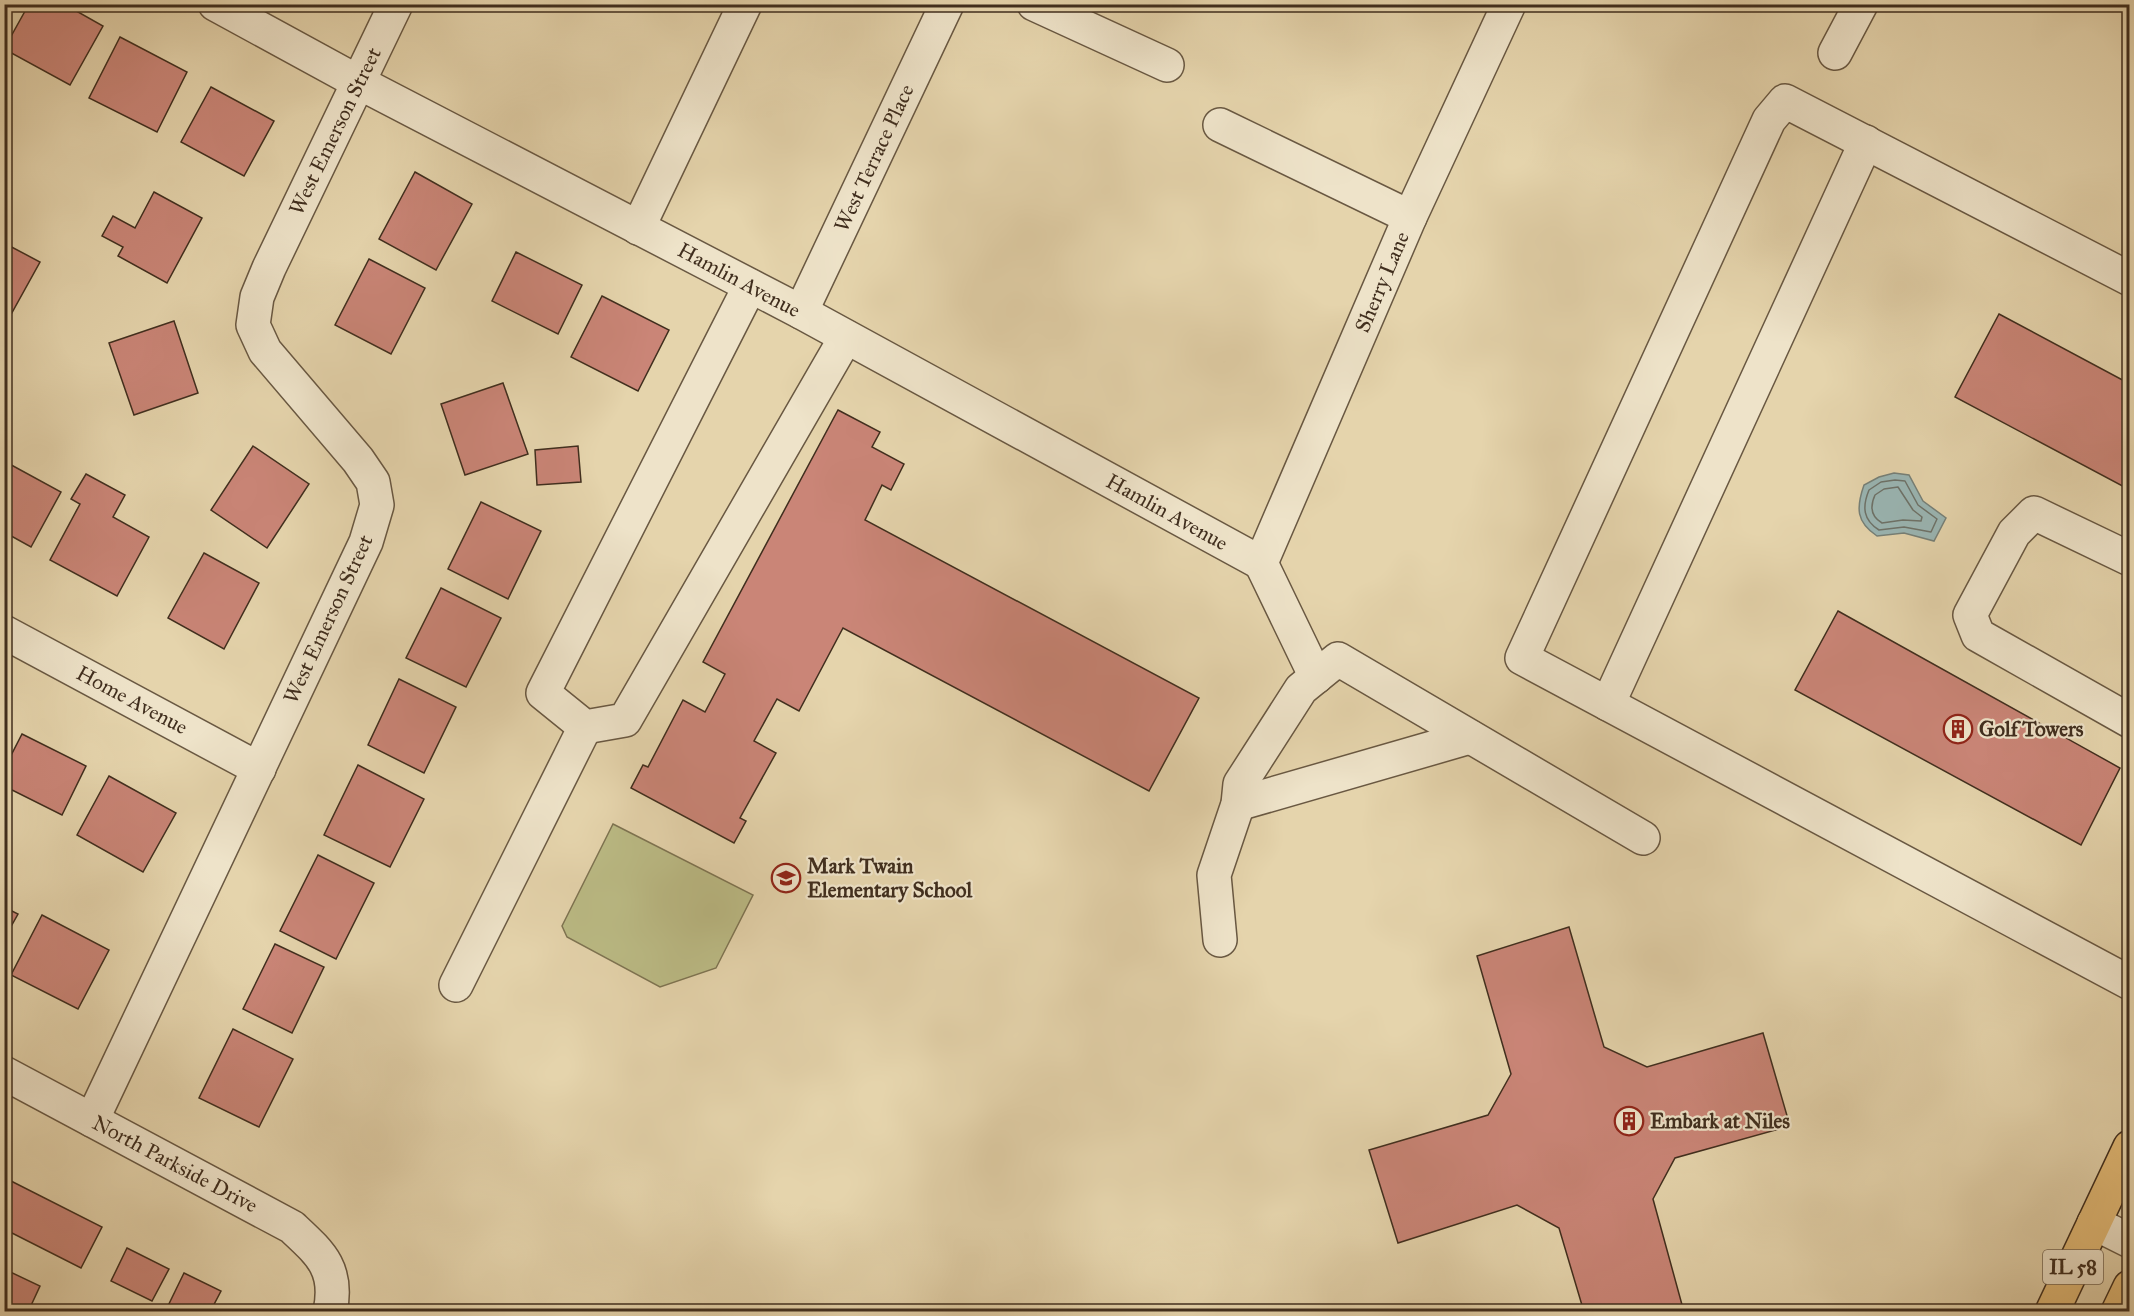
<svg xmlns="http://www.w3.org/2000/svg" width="2134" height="1316" viewBox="0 0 2134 1316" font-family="'IM FELL Great Primer',serif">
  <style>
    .green { fill: #bbbb85; stroke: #7e7452; stroke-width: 1.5 }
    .water { fill: #9ab6b4; stroke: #768078; stroke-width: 1.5 }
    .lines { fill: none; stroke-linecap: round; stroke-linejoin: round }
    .shore { stroke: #6d7269; stroke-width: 1.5 }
    .building { fill: #ca8577; stroke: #402e1e; stroke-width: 1.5 }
    .minor-casing { stroke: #695842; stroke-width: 36 }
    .major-casing { stroke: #402e1e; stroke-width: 36 }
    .minor { stroke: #eee3c9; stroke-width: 33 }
    .major { stroke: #e2ba76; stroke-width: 33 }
    .labels { text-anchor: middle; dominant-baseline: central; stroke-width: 4.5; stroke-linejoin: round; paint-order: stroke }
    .shield { fill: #eee3c9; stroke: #746451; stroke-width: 1.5 }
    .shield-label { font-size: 20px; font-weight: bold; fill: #402e1e }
    .street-label { font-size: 21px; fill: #402e1e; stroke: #eee3c9 }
    .poi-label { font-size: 21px; font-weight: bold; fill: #402e1e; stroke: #eee3c9; text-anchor: start }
  </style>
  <rect width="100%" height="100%" fill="#e5d4ac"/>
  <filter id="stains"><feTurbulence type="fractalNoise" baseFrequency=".00333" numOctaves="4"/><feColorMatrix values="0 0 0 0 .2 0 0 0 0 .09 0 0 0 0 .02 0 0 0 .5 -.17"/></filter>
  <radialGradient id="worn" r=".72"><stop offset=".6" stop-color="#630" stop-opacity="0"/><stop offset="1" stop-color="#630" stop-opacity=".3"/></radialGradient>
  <polygon class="green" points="613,824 753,895 716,968 660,987 567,937 562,926"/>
  <path class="water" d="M 1894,473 L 1909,475 L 1923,501 L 1946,518 L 1934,541 L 1904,533 L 1877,536 C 1856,522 1856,508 1864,485 L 1879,477 Z"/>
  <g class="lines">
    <g class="shore">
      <path d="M 1895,480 L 1905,481 L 1918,505 L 1937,519 L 1931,532 L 1904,527 L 1879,530 C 1863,520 1862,507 1869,490 L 1881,482 Z"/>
      <path d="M 1898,487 L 1913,510 L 1922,517 L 1921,521 L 1903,520 L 1882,523 C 1870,516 1870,506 1875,495 L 1884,489 Z"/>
    </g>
  </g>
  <g class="building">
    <polygon points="29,4 64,4 103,26 70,85 4,49"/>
    <polygon points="120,37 187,72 157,132 89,98"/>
    <polygon points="211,87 274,121 244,176 181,142"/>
    <polygon points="415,172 472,204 436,270 379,239"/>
    <polygon points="154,192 202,218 167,283 118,256 123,247 102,236 113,216 135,228"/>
    <polygon points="4,243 40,262 4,327"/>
    <polygon points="516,252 582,285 558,334 492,301"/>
    <polygon points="369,259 425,288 391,354 335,325"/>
    <polygon points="602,296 669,330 638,391 571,357"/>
    <polygon points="1999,314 2130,384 2130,490 1955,397"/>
    <polygon points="174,321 198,393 134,415 109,343"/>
    <polygon points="503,383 528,454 465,475 441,404"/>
    <polygon points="838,410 880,432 872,447 904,464 891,490 882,485 865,520 1199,698 1149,791 843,628 799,711 777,699 754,741 776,753 740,818 746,821 734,843 631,788 643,765 648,767 683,700 705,712 725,674 703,662"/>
    <polygon points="253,446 309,484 267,548 211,510"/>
    <polygon points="578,446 581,482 537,485 535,450"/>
    <polygon points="4,461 61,492 31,547 4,532"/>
    <polygon points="86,474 125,495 113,517 149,537 117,596 50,560 80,504 71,499"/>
    <polygon points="481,502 541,531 508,599 448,569"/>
    <polygon points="204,553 259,583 224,649 168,618"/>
    <polygon points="441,588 501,618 466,687 406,658"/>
    <polygon points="1838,611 2120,768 2081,845 1795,690"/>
    <polygon points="399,679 456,707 424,773 368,745"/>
    <polygon points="22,734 86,766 62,815 4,786 4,769"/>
    <polygon points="358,765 424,799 390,867 324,835"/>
    <polygon points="109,776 176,813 143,872 77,835"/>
    <polygon points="318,855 374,883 336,959 280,931"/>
    <polygon points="4,907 18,914 4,939"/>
    <polygon points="42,915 109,950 78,1009 11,975"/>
    <polygon points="1569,927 1604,1047 1647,1067 1763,1033 1790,1126 1675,1158 1653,1199 1684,1312 1584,1312 1559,1228 1517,1205 1398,1243 1369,1150 1488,1115 1511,1074 1477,956"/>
    <polygon points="275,944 324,967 292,1033 243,1009"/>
    <polygon points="233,1029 293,1059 259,1127 199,1098"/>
    <polygon points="11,1181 102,1227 81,1268 4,1229 4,1195"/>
    <polygon points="127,1248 169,1269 152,1301 111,1281"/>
    <polygon points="4,1269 40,1286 28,1312 4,1312"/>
    <polygon points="184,1273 221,1291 210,1312 165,1312"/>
  </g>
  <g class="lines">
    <g class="minor-casing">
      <g id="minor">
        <polyline points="215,4 358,82 801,312 1261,563"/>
        <polyline points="1034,4 1167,65"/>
        <polyline points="1835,53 1861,4"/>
        <polyline points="1220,125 1410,217"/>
        <polyline points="638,228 745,4"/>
        <polyline points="2130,279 1785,101 1769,120 1522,658 2130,983"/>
        <polyline points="750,286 543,693 585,727 625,720 846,337"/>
        <polyline points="801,312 947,4"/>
        <polyline points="2130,559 2034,513 2014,533 1970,615 1978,635 2130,721"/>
        <polyline points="1261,563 1410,217 1509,4"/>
        <polyline points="1261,563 1316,677"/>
        <polyline points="4,632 259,769"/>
        <polyline points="1608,704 1866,142"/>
        <polyline points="1238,804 1470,737"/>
        <polyline points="1220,940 1214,875 1238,804 1240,784 1301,689 1338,659 1643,838"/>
        <polyline points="456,985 585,727"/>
        <path d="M 4,1073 L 292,1227 C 321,1254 339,1269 330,1312"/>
        <polyline points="92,1120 366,542 377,505 373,482 358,460 265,351 253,325 257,297 269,268 396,4"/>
        <polyline points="2094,1223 2130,1241"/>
      </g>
    </g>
    <g class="major-casing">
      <g id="major">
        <polyline points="2052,1312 2130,1147"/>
        <polyline points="2118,1312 2130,1287"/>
      </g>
    </g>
    <use href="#minor" class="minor"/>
    <use href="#major" class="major"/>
  </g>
  <defs>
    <g id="building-ring" transform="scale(1.5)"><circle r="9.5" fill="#eee3c9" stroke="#8f2418" stroke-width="1.5"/><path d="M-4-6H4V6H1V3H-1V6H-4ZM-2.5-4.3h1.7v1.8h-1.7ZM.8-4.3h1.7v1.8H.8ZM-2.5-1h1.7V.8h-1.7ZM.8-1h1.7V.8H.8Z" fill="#8f2418"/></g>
    <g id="school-ring" transform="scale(1.5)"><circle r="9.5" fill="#eee3c9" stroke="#8f2418" stroke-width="1.5"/><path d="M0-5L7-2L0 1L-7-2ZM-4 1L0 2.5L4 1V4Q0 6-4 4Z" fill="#8f2418"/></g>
  </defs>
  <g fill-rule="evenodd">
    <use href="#building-ring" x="1958" y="729"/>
    <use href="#school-ring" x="786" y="878"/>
    <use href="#building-ring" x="1629" y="1121"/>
  </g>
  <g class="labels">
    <rect class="shield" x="2043" y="1250" width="60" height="34" rx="4.5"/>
    <g class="shield-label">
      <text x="2073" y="1267">IL 58</text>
    </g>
    <g class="street-label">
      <text transform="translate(335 131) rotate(-64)">West Emerson Street</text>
      <text transform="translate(874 158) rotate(-65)">West Terrace Place</text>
      <text transform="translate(739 280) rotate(28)">Hamlin Avenue</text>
      <text transform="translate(1382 282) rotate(-67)">Sherry Lane</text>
      <text transform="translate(1167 512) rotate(29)">Hamlin Avenue</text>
      <text transform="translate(328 619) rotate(-65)">West Emerson Street</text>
      <text transform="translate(132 700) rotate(28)">Home Avenue</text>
      <text transform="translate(175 1164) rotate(28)">North Parkside Drive</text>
    </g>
    <g class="poi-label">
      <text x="1979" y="729">Golf Towers</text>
      <text x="807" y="866">Mark Twain<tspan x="807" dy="24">Elementary School</tspan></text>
      <text x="1650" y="1121">Embark at Niles</text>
    </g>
  </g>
  <rect width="2134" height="1316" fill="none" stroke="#e5d4ac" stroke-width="24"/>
  <rect x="6" y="6" width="2122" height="1304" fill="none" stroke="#402e1e" stroke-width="3"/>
  <rect x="12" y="12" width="2110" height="1292" fill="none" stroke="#402e1e" stroke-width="1.5"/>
  <rect width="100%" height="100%" filter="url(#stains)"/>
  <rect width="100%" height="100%" fill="url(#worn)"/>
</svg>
